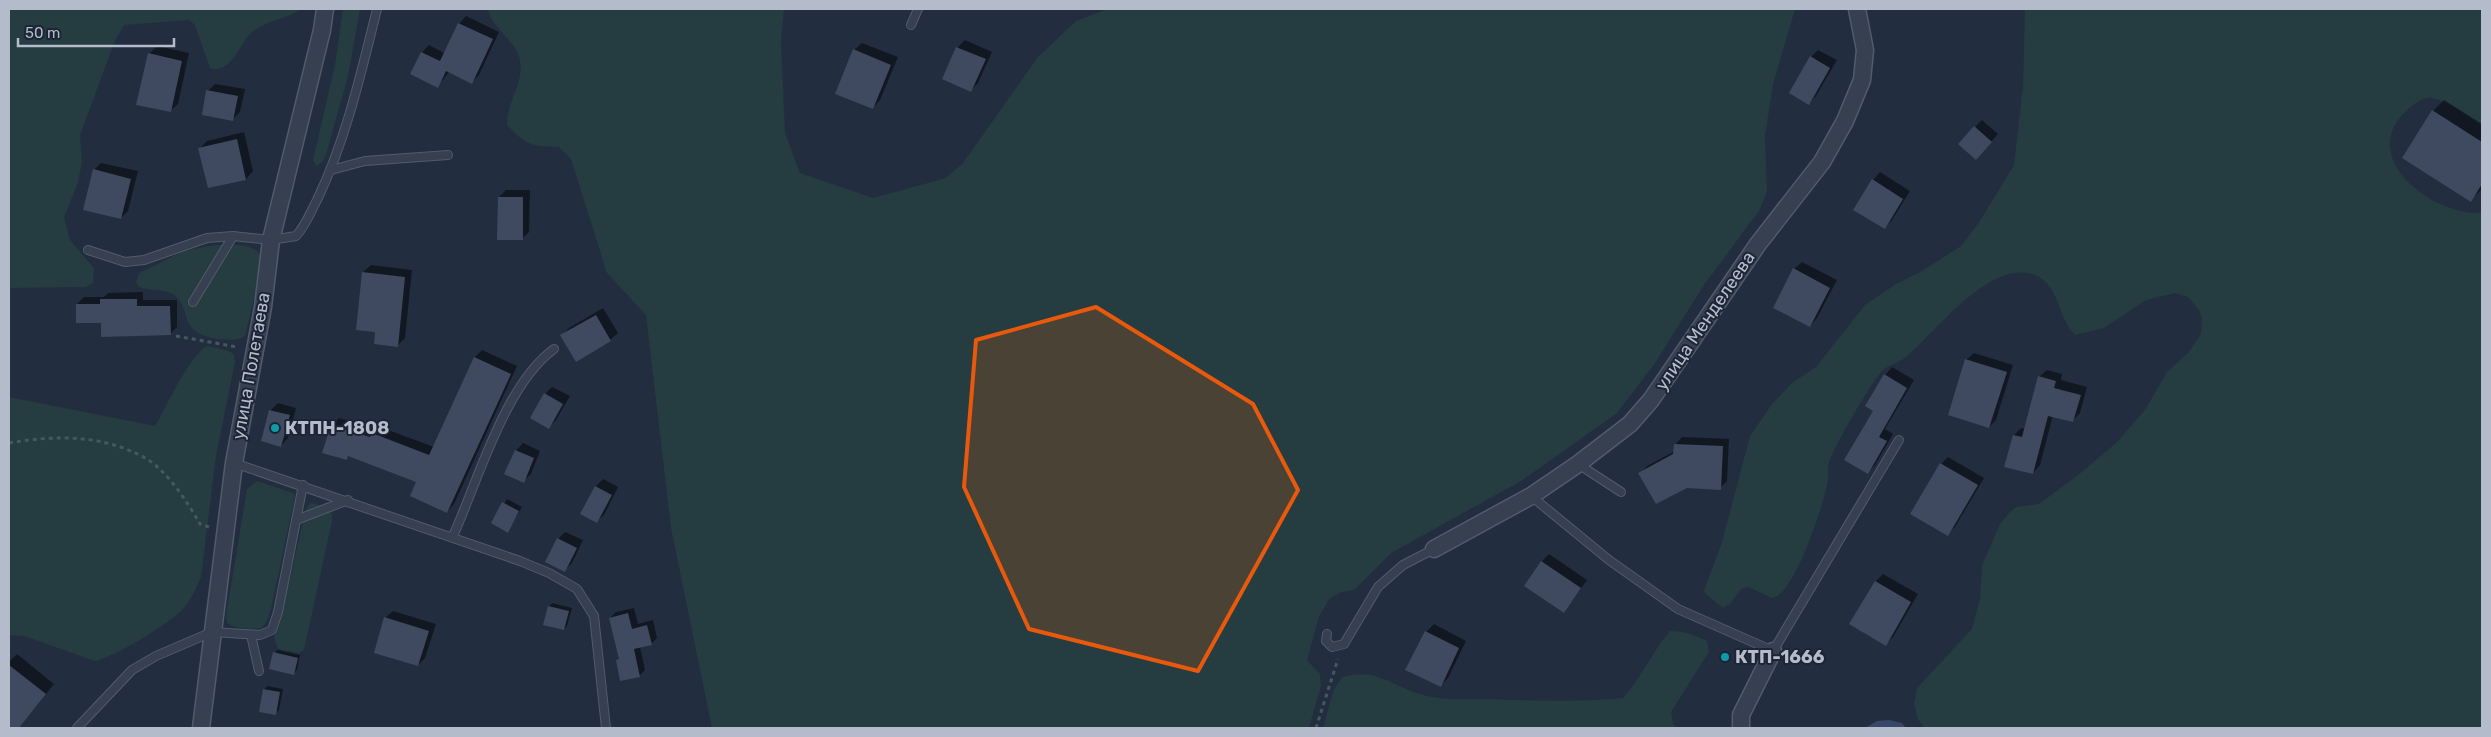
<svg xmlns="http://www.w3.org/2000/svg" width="2491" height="737" viewBox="0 0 2491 737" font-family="Rubik,sans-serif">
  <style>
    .green { fill: #253c41 }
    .water { fill: #364768 }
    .shadow { fill: #0007 }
    .building { fill: #3f4a60 }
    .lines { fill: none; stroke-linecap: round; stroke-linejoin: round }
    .service-casing { stroke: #525b6b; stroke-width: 10 }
    .minor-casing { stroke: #525b6b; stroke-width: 19 }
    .path { stroke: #43595e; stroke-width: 3; stroke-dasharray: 4 4; stroke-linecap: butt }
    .service { stroke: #374050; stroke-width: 8 }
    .minor { stroke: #374050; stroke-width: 16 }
    .marked { fill: #e8590c; fill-opacity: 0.2; stroke: #e8590c; stroke-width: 4; stroke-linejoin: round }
    .culture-dot { fill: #0f9aa8; stroke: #1c2535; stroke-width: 2 }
    .labels { text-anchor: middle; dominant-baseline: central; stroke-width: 4; stroke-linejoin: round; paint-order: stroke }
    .street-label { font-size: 18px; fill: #b4bbcb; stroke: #1c2535 }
    .poi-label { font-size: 18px; font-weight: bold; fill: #b4bbcb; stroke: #1c2535; text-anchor: start }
  </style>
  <rect width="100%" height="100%" fill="#232d40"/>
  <g class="green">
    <path d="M 9,9 L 301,9 C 286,20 262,21 249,35 C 238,48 230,74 210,68 L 195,25 L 189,20 L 124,25 L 114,43 L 80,135 L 82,162 L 78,182 L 64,218 L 70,240 L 94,268 L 93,283 L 85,287 L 9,288 Z"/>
    <polygon points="343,9 360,9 348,76 327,151 323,161 316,166 313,160 335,65"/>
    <path d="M 488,9 L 784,9 L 781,41 L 785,133 L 800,173 L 873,198 L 946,178 L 963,163 L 1038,57 L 1076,21 L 1108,9 L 1795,9 L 1773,84 L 1765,136 L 1767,192 L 1759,211 L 1704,285 L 1653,366 L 1617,413 L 1521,481 L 1391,553 L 1354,590 L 1341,592 L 1329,599 L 1319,617 L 1307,660 L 1320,674 L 1321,686 L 1309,728 L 712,728 L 671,528 L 646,315 L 607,273 L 571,159 L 559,147 C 533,147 525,145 507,125 C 506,103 524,84 520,61 C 517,40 491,29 488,9 Z"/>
    <path d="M 2025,9 L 2482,9 L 2482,126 C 2467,116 2450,102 2432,98 C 2424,97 2417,102 2412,106 C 2351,153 2430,216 2482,213 L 2482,728 L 1924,728 L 1918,719 L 1914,704 L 1917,688 L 1972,629 L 1980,598 L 1982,565 L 2000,524 L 2009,513 L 2016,507 L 2039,504 L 2078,475 L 2116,443 L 2145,410 L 2167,372 L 2188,353 L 2201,334 L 2202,319 L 2199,310 L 2188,297 L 2175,293 L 2146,300 L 2104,328 L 2075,335 C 2058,319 2060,287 2037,276 C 1992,255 1935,333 1905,358 C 1898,363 1888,365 1882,371 C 1872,381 1832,450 1829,463 C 1827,470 1829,478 1827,485 C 1823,506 1794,596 1772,598 L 1748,587 L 1741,589 L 1730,604 L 1723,608 L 1707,595 L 1704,591 L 1722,542 L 1750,436 L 1772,404 L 1792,383 L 1816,367 L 1865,305 L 1896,284 L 1922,271 L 1961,246 L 1978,224 L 2014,165 L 2023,86 Z"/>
    <path d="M 214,245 C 231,245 257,241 263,261 L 245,336 C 237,341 229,340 219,339 C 175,333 194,309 173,294 C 165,289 149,291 139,287 L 136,282 L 139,273 L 184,251 Z"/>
    <path d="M 207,346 L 226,350 L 234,354 L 235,362 L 216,456 L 201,577 C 196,588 191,601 182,610 C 167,625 115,657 95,661 L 24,636 L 9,635 L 9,397 L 155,426 C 167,406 189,356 207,346 Z"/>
    <path d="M 257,481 L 293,493 L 295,496 L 271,609 C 269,614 267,623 262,627 C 255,631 232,628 227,623 L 226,616 L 247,489 Z"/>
    <polygon points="311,503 326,507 332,513 332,521 304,650 299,653 278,649 274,637 279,626 306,508"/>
    <path d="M 1670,631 C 1684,631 1694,635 1707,641 L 1709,652 L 1671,712 L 1673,724 L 1676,728 L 1323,728 L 1333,692 L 1341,678 C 1375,666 1390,685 1420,694 C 1442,701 1467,699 1489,699 C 1534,701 1578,702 1623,698 C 1641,678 1652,652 1670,631 Z"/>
  </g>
  <polygon class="water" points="1889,720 1902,723 1906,728 1865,728 1877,721"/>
  <g class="shadow">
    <polygon points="466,16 499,32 479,75 471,83 449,72 438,86 422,52 429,45 444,53 459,24"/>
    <polygon points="965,40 992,52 978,83 971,90 944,79 958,47"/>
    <polygon points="862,43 898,57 880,100 873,108 854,50"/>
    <polygon points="157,46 189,53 178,104 170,111 149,54"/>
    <polygon points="1818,50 1837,60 1816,96 1809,103 1811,57"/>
    <polygon points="215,84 245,89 240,112 233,119 208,91"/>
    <polygon points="2444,100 2482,124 2482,189 2471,200 2433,111"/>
    <polygon points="1982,120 1998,134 1983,151 1975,127"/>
    <polygon points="244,132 253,171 246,179 209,187 200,148 207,141"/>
    <polygon points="101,163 138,171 128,211 121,218 94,170"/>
    <polygon points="1880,172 1910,191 1892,220 1885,228 1873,180"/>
    <polygon points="506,190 530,190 529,232 522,239 499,197"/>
    <polygon points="1802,262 1837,280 1817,318 1810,326 1794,269"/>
    <polygon points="371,265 412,270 405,338 397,346 377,331 357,329 363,272"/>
    <polygon points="143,292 143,300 177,300 177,327 170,334 102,322 77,304 84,297 104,297 108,293"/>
    <polygon points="603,308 618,333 610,340 562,336 569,328"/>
    <polygon points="482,350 517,366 454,504 447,512 418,481 350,455 346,459 332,425 339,418 377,430 380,427 434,447 475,357"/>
    <polygon points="1974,353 2013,365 1996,420 1989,427 1966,360"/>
    <polygon points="1892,367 1914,380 1885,429 1893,434 1875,465 1868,472 1875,411 1866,406 1885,375"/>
    <polygon points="2047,370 2062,374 2061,380 2087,387 2080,413 2073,420 2053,415 2040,465 2033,473 2006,466 2014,435 2021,428 2026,429 2039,377"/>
    <polygon points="552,387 570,396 556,420 549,427 545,394"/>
    <polygon points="278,403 296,408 288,438 281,446 270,411"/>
    <polygon points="1682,437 1729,439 1727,481 1720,488 1640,474 1647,466 1675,451 1675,445"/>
    <polygon points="523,443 540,451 531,474 523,481 516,451"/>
    <polygon points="1948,457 1984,478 1955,527 1947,534 1941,464"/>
    <polygon points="603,479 618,487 604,515 596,522 581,514 596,486"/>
    <polygon points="507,499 522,507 508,531 493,523"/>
    <polygon points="565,532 583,540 572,563 565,570 558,539"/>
    <polygon points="1549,554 1587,580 1564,612 1542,561"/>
    <polygon points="1883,574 1918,594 1893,637 1886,644 1851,624 1876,581"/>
    <polygon points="552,603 572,608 567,626 564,629 549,607"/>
    <polygon points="634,608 638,624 653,620 657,638 651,644 640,647 645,670 639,676 617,660 620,658 610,618 616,612"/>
    <polygon points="393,611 436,624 425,658 418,665 385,618"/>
    <polygon points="1434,624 1466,641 1448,678 1441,685 1426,632"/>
    <polygon points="278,650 300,655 297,670 294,673 274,653"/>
    <polygon points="17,654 54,684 19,728 9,728 9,662"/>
    <polygon points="267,686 283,689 279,710 276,713 264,690"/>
  </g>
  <g class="building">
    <polygon points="458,23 493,39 472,84 446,71 438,88 410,74 421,52 440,61"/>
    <polygon points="956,47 986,59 971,92 942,79"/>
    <polygon points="853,49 891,65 873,109 835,94"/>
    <polygon points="148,53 182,61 171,112 136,105"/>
    <polygon points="1810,56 1830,68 1809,105 1789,93"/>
    <polygon points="206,90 238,96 233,121 202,115"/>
    <polygon points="2432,110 2482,142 2482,184 2471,202 2402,158"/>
    <polygon points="1974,126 1992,142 1976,160 1958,144"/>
    <polygon points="237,139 246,180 208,188 198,148"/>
    <polygon points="93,169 131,179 121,219 83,210"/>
    <polygon points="1872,179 1903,199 1885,229 1853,210"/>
    <polygon points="498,197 523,197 523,240 497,240"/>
    <polygon points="1793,268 1830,288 1810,327 1773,308"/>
    <polygon points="362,272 405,277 398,347 374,344 375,332 356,330"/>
    <polygon points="100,299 137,299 137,306 170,306 171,335 101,337 101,323 76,323 76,304 100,304"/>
    <polygon points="596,315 611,341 576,362 560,335"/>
    <polygon points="474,357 511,374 447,513 410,496 416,482 348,456 347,460 322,453 331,425 370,437 372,433 429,455"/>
    <polygon points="1965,359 2007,372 1989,428 1948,415"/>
    <polygon points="1884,374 1907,388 1879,437 1887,441 1868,474 1844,460 1873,411 1865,406"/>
    <polygon points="2038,376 2056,381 2054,388 2081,395 2073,422 2048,416 2033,474 2004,467 2013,435 2022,437"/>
    <polygon points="544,393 563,404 549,429 530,418"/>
    <polygon points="269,410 290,415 281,447 261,441"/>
    <polygon points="1674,444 1723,446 1721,490 1687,488 1656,504 1638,473 1673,454"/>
    <polygon points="515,450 534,458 524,483 504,474"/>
    <polygon points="1940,463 1978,485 1948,536 1910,514"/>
    <polygon points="595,486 612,495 597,523 580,514"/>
    <polygon points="502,502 519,511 508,533 491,523"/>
    <polygon points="557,538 577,548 565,572 545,562"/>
    <polygon points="1541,561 1581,588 1564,613 1524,586"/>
    <polygon points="1875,581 1911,602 1886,646 1849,624"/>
    <polygon points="548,606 569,611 564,630 543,625"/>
    <polygon points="628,613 632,629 647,625 652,645 634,649 640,677 620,681 616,660 619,659 609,618"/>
    <polygon points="384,617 429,631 418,666 374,653"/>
    <polygon points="1425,631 1459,648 1441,687 1405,670"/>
    <polygon points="273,652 298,658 294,675 269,669"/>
    <polygon points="9,665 46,694 19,728 9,728"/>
    <polygon points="263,689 280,692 276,715 259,712"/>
  </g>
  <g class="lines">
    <g class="service-casing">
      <g id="service">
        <polyline points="911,25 918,9"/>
        <polyline points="331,170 365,161 448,155"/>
        <path d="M 88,250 L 125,262 L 144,260 L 207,238 L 233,236 L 271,240 L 296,236 C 306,225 310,213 317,200 C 346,140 361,73 377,9"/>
        <polyline points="193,302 233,236"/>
        <polyline points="234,463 520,561 549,573 577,589 594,616 606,728"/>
        <polyline points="1578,464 1621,492"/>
        <polyline points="1531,496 1609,560 1678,609 1773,651 1899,440"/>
        <polyline points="296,520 348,500"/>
        <path d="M 453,536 C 478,481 505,384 554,349"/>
        <polyline points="1327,634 1326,641 1332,647 1344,644 1378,587 1403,565 1434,549"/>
        <polyline points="251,635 259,671"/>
        <polyline points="77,728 132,670 156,656 212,632 260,635 272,630 278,612 303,485"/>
      </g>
    </g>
    <g class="minor-casing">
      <g id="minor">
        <polyline points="1434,549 1531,496 1578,464 1630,424 1651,400 1758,244 1822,162 1845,121 1862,80 1865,50 1857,9"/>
        <polyline points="201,728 234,463 263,307 271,240 322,30 325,9"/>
        <polyline points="1741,728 1741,715 1773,651"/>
      </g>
    </g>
    <g class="path">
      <polyline points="176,336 237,347"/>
      <path d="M 9,443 C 56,435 103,434 147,459 C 168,472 188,503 200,524 L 209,527"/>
      <polyline points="1316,728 1338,659"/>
    </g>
    <use href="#service" class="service"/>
    <use href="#minor" class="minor"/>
  </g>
  <path class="marked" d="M 1096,307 L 1253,404 L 1298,490 L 1198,671 L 1029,629 L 964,487 L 976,340 Z"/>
  <g class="culture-dot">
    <circle cx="275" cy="428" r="5"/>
    <circle cx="1725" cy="657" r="5"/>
  </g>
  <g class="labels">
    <g class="street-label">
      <text transform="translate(1705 321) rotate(-56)">улица Менделеева</text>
      <text transform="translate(251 366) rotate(-80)">улица Полетаева</text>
    </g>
    <g class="poi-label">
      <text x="285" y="428">КТПН-1808</text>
      <text x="1735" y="657">КТП-1666</text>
    </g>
  </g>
  <rect width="2491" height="737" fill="none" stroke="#b4bbcb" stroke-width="20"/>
  <path d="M18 38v8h156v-8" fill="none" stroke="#b4bbcb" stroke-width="2.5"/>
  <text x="25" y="38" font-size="15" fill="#b4bbcb" stroke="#1c2535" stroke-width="4" paint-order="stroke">50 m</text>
</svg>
